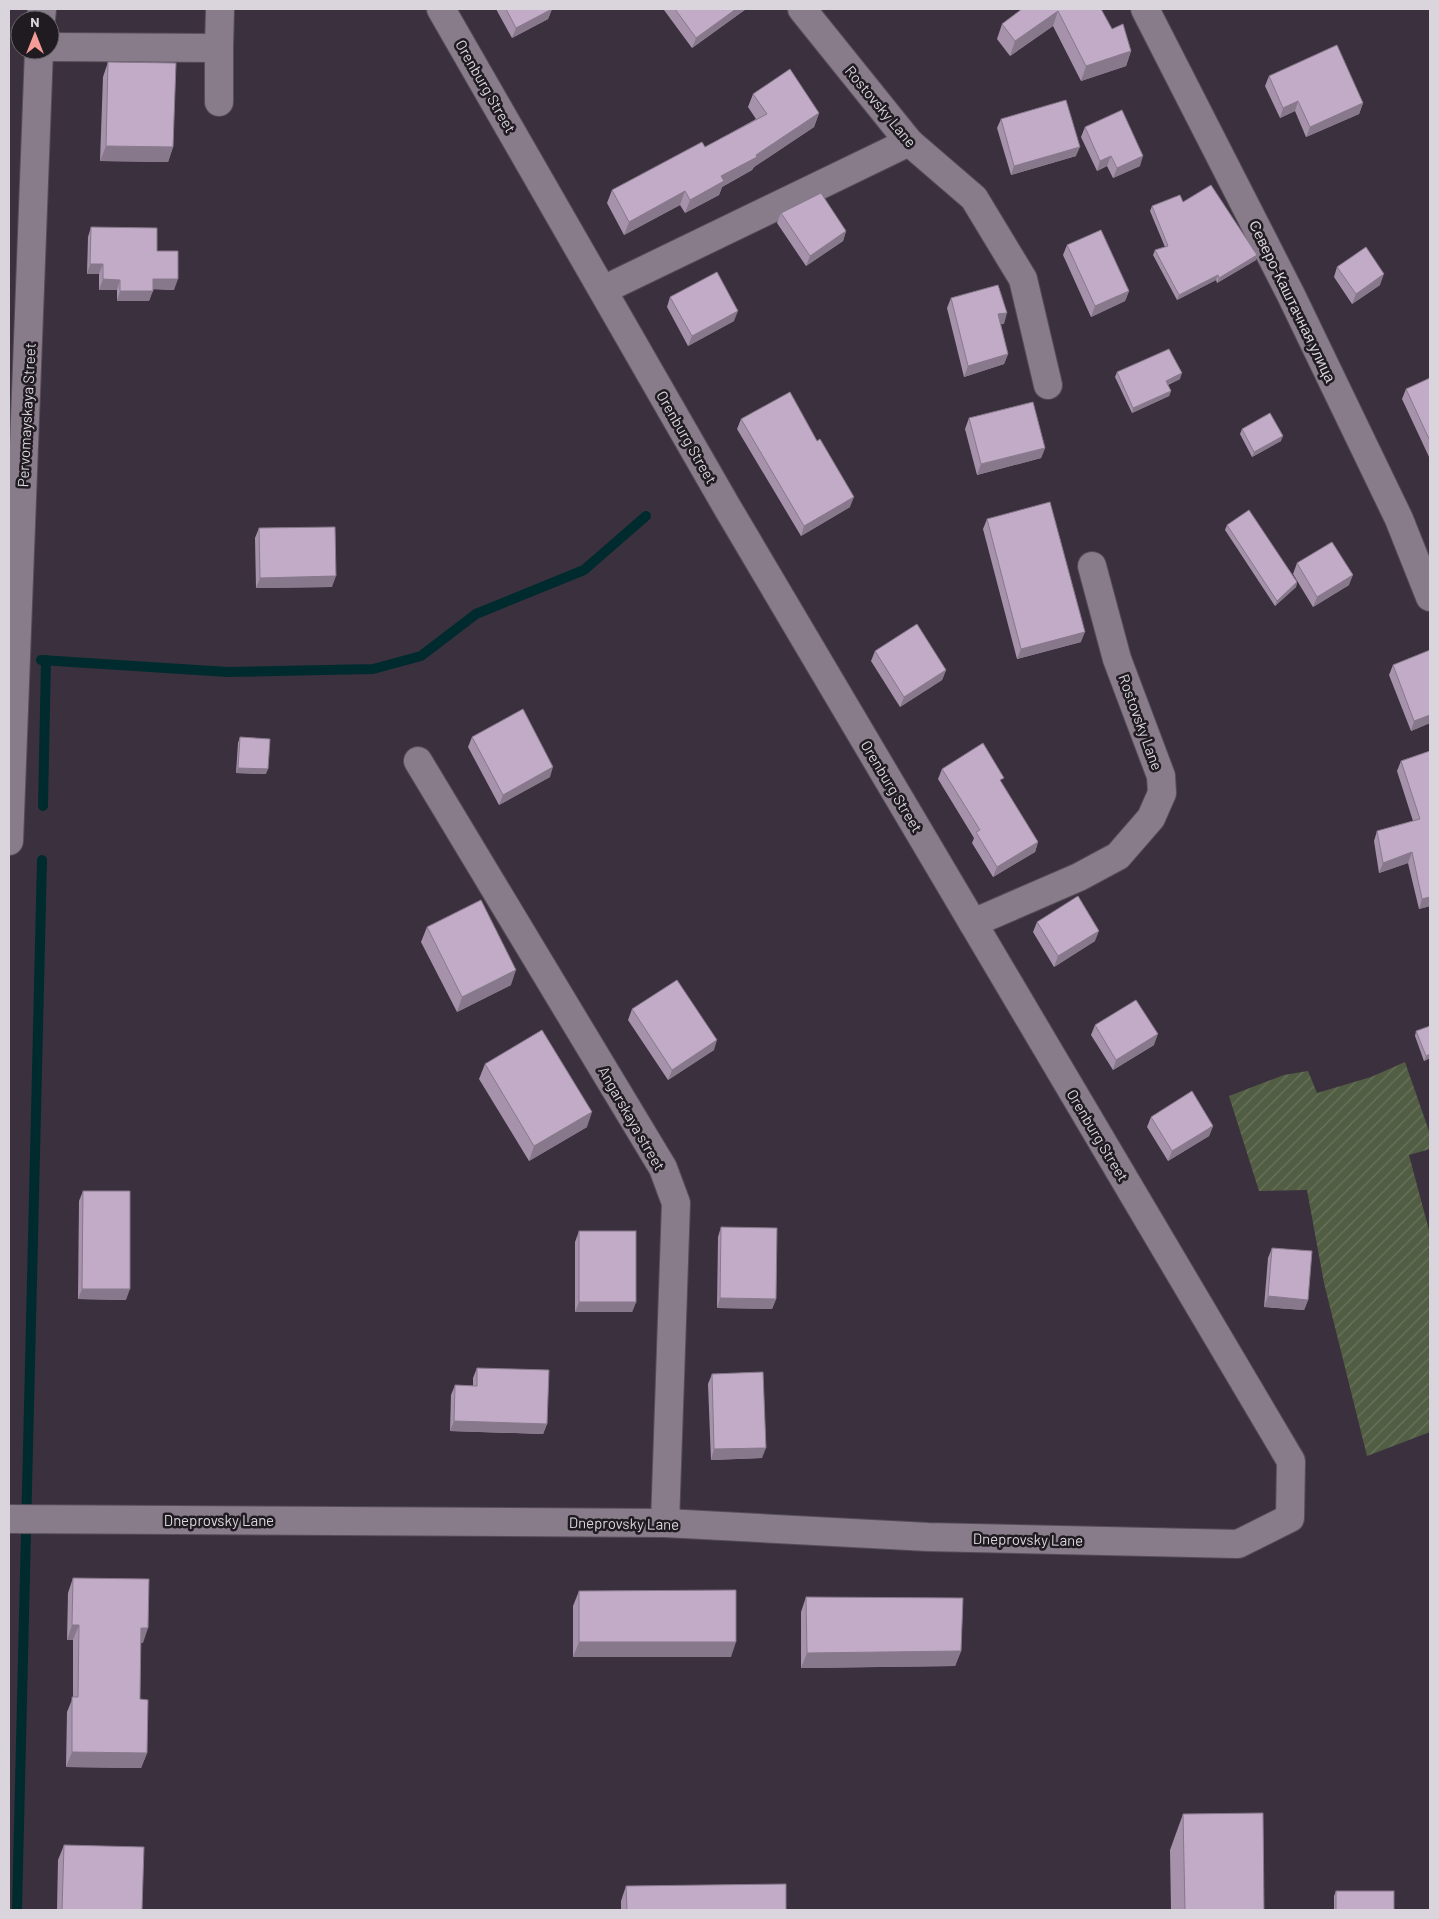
<svg xmlns="http://www.w3.org/2000/svg" width="1439" height="1919" viewBox="0 0 1439 1919" font-family="Barlow,sans-serif">
  <style>
    .garden { fill: url(#garden-furrows) }
    .lines { fill: none; stroke-linecap: round; stroke-linejoin: round }
    .stream { stroke: #002b2e; stroke-width: 10 }
    .minor-casing { stroke: #564d58; stroke-width: 30 }
    .minor { stroke: #887c8b; stroke-width: 28 }
    .wall { fill: #a693ab }
    .shaded-wall { fill: #87788b }
    .building { fill: #c1abc7; stroke: #87788b }
    .labels { text-anchor: middle; dominant-baseline: central; stroke-width: 5; stroke-linejoin: round; paint-order: stroke }
    .street-label { font-size: 15px; fill: #dad4dc; stroke: #1f1b21 }
  </style>
  <defs>
    <pattern id="garden-furrows" width="10" height="10" patternUnits="userSpaceOnUse" patternTransform="scale(1.25)"><rect width="10" height="10" fill="#525e43"/><path d="M-1 1l2-2M0 10L10 0M9 11l2-2" fill="none" stroke="#6a745e"/></pattern>
  </defs>
  <rect width="100%" height="100%" fill="#3b313e"/>
  <polygon class="garden" points="1405,1062 1430,1134 1430,1149 1409,1155 1430,1234 1430,1432 1367,1456 1324,1283 1307,1190 1259,1191 1229,1096 1284,1075 1308,1071 1317,1093 1371,1077"/>
  <g class="lines">
    <g class="stream">
      <polyline points="41,660 228,672 373,669 421,656 476,614 584,570 646,516"/>
      <polyline points="43,806 46,660"/>
      <polyline points="17,1910 42,860"/>
    </g>
    <g class="minor-casing">
      <g id="minor">
        <polyline points="802,9 909,142 974,198 1023,279 1048,385"/>
        <polyline points="1145,9 1291,295 1399,519 1430,597"/>
        <polyline points="41,20 42,9"/>
        <polyline points="50,47 219,48 220,9"/>
        <polyline points="219,48 219,102"/>
        <polyline points="603,290 909,142"/>
        <polyline points="418,761 663,1168 676,1203 665,1523"/>
        <polyline points="9,841 39,50"/>
        <polyline points="973,923 1079,877 1118,856 1151,818 1162,793 1161,776 1117,659 1092,566"/>
        <polyline points="9,1519 665,1523 928,1537 1238,1544 1290,1518 1291,1461 727,507 441,9"/>
      </g>
    </g>
    <use href="#minor" class="minor"/>
  </g>
  <g class="wall">
    <polygon points="496,9 552,9 548,19 512,38"/>
    <polygon points="664,9 746,9 692,48 664,10"/>
    <polygon points="1022,9 1101,9 1112,29 1131,51 1126,66 1081,81 1053,26 1010,56 997,39 1002,24"/>
    <polygon points="108,62 173,147 168,162 100,161 103,77"/>
    <polygon points="1269,76 1363,103 1359,114 1306,137 1295,111 1280,118 1265,86"/>
    <polygon points="753,94 819,113 814,127 754,167 752,170 722,187 719,195 685,213 680,205 624,235 607,203 612,190 705,147 756,119 748,107"/>
    <polygon points="1001,119 1076,156 1011,175 997,128"/>
    <polygon points="1085,127 1140,166 1113,178 1107,166 1097,171 1081,137"/>
    <polygon points="1183,202 1257,255 1256,260 1217,283 1216,280 1177,300 1153,255 1155,250 1165,247 1150,211 1152,206"/>
    <polygon points="781,213 846,231 843,241 806,266 777,223"/>
    <polygon points="91,227 157,251 174,290 153,289 149,301 117,301 117,290 99,290 99,274 87,274 88,237"/>
    <polygon points="1067,245 1129,291 1125,301 1091,317 1063,255"/>
    <polygon points="1337,267 1380,285 1352,304 1334,277"/>
    <polygon points="670,297 734,321 688,346 667,307"/>
    <polygon points="951,298 1004,324 1000,324 1008,354 1004,364 964,377 947,308"/>
    <polygon points="1117,372 1180,379 1168,385 1171,391 1169,396 1132,413 1115,377"/>
    <polygon points="1430,378 1430,459 1402,399 1406,389"/>
    <polygon points="969,418 1045,448 1041,458 977,475 965,429"/>
    <polygon points="741,419 850,507 801,536 737,429"/>
    <polygon points="1242,429 1281,441 1252,457 1240,434"/>
    <polygon points="987,519 1081,642 1017,659 983,529"/>
    <polygon points="1227,525 1297,582 1296,587 1275,606 1225,530"/>
    <polygon points="259,528 332,587 256,588 255,538"/>
    <polygon points="1297,563 1349,585 1313,607 1293,574"/>
    <polygon points="1430,650 1430,723 1411,731 1389,675 1393,665"/>
    <polygon points="875,651 946,670 942,680 900,707 871,661"/>
    <polygon points="240,737 266,774 236,773 238,743"/>
    <polygon points="472,737 550,777 499,805 468,747"/>
    <polygon points="1430,751 1430,906 1419,909 1408,863 1379,873 1374,841 1377,831 1413,821 1397,771 1401,761"/>
    <polygon points="942,769 1002,784 1038,842 1035,852 993,877 972,843 974,838 938,779"/>
    <polygon points="1037,922 1095,941 1054,967 1033,932"/>
    <polygon points="427,927 511,985 457,1012 421,942"/>
    <polygon points="632,1009 714,1050 668,1080 628,1020"/>
    <polygon points="1095,1025 1154,1045 1113,1070 1091,1035"/>
    <polygon points="1416,1031 1430,1058 1424,1061 1415,1036"/>
    <polygon points="485,1064 587,1127 529,1161 479,1079"/>
    <polygon points="1151,1117 1213,1126 1209,1136 1168,1161 1147,1127"/>
    <polygon points="83,1191 126,1300 78,1299 79,1201"/>
    <polygon points="721,1227 776,1299 772,1309 717,1308 718,1237"/>
    <polygon points="579,1231 636,1302 632,1312 575,1312 575,1242"/>
    <polygon points="1272,1248 1308,1300 1304,1310 1264,1307 1268,1258"/>
    <polygon points="477,1368 547,1424 543,1434 450,1431 451,1395 455,1385 473,1386 473,1378"/>
    <polygon points="712,1374 762,1458 711,1460 708,1384"/>
    <polygon points="73,1578 143,1643 140,1643 140,1699 147,1753 141,1768 66,1767 67,1712 73,1697 73,1640 67,1640 68,1593"/>
    <polygon points="579,1591 731,1657 573,1657 573,1606"/>
    <polygon points="806,1597 961,1651 955,1666 801,1668 801,1612"/>
    <polygon points="1183,1814 1264,1910 1171,1910 1170,1850"/>
    <polygon points="64,1845 142,1910 57,1910 58,1860"/>
    <polygon points="626,1886 786,1910 621,1910 621,1901"/>
    <polygon points="1336,1891 1394,1910 1334,1910 1334,1896"/>
  </g>
  <g class="shaded-wall">
    <polygon points="552,9 548,19 512,38 516,28"/>
    <polygon points="736,9 746,9 692,48 696,38"/>
    <polygon points="1058,11 1053,26 1010,56 1015,41"/>
    <polygon points="1131,51 1126,66 1081,81 1086,66"/>
    <polygon points="1298,101 1295,111 1280,118 1283,108"/>
    <polygon points="1363,103 1359,114 1306,137 1310,127"/>
    <polygon points="819,113 814,127 754,167 752,170 722,187 719,195 685,213 690,200 721,176 756,155"/>
    <polygon points="106,146 173,147 168,162 100,161"/>
    <polygon points="1080,147 1076,156 1011,175 1014,166"/>
    <polygon points="1111,156 1107,166 1097,171 1100,161"/>
    <polygon points="1143,156 1140,166 1113,178 1117,168"/>
    <polygon points="685,191 680,205 624,235 629,222"/>
    <polygon points="846,231 843,241 806,266 810,256"/>
    <polygon points="1257,255 1256,260 1217,283 1219,278"/>
    <polygon points="90,264 103,264 99,274 87,274"/>
    <polygon points="1384,274 1380,285 1352,304 1356,294"/>
    <polygon points="1218,275 1216,280 1177,300 1179,295"/>
    <polygon points="103,279 120,280 117,290 99,290"/>
    <polygon points="153,279 178,279 174,290 150,289"/>
    <polygon points="120,291 153,291 149,301 117,301"/>
    <polygon points="1129,291 1125,301 1091,317 1095,306"/>
    <polygon points="738,311 734,321 688,346 692,336"/>
    <polygon points="1007,313 1004,324 994,325 998,314"/>
    <polygon points="1008,354 1004,364 964,377 968,366"/>
    <polygon points="1182,373 1180,379 1164,386 1166,381"/>
    <polygon points="1171,391 1169,396 1132,413 1133,408"/>
    <polygon points="1283,436 1281,441 1252,457 1254,452"/>
    <polygon points="1045,448 1041,458 977,475 981,464"/>
    <polygon points="854,497 850,507 801,536 804,526"/>
    <polygon points="1353,575 1349,585 1313,607 1317,597"/>
    <polygon points="336,576 332,587 256,588 260,578"/>
    <polygon points="1297,582 1296,587 1275,606 1277,601"/>
    <polygon points="1085,632 1081,642 1017,659 1021,649"/>
    <polygon points="946,670 942,680 900,707 904,697"/>
    <polygon points="1430,715 1430,723 1411,731 1414,721"/>
    <polygon points="553,767 550,777 499,805 503,795"/>
    <polygon points="238,768 268,769 266,774 236,773"/>
    <polygon points="1038,842 1035,852 993,877 997,867"/>
    <polygon points="1412,852 1408,863 1379,873 1383,863"/>
    <polygon points="1430,897 1430,906 1419,909 1422,899"/>
    <polygon points="1099,931 1095,941 1054,967 1058,956"/>
    <polygon points="516,970 511,985 457,1012 462,997"/>
    <polygon points="1158,1034 1154,1045 1113,1070 1116,1060"/>
    <polygon points="717,1040 714,1050 668,1080 672,1070"/>
    <polygon points="1430,1054 1430,1058 1424,1061 1426,1056"/>
    <polygon points="592,1112 587,1127 529,1161 534,1146"/>
    <polygon points="1213,1126 1209,1136 1168,1161 1172,1151"/>
    <polygon points="82,1289 130,1289 126,1300 78,1299"/>
    <polygon points="1268,1296 1308,1300 1304,1310 1264,1307"/>
    <polygon points="720,1298 776,1299 772,1309 717,1308"/>
    <polygon points="579,1302 636,1302 632,1312 575,1312"/>
    <polygon points="454,1421 547,1424 543,1434 450,1431"/>
    <polygon points="766,1448 762,1458 711,1460 714,1449"/>
    <polygon points="72,1625 79,1625 73,1640 67,1640"/>
    <polygon points="141,1628 148,1628 143,1643 135,1643"/>
    <polygon points="579,1642 736,1642 731,1657 573,1657"/>
    <polygon points="961,1651 955,1666 801,1668 807,1653"/>
    <polygon points="72,1752 147,1753 141,1768 66,1767"/>
  </g>
  <g class="building">
    <polygon points="506,9 552,9 516,28"/>
    <polygon points="675,9 736,9 696,38"/>
    <polygon points="1022,9 1101,9 1112,29 1123,24 1131,51 1086,66 1058,11 1015,41 1002,24"/>
    <polygon points="1337,45 1363,103 1310,127 1298,101 1283,108 1269,76"/>
    <polygon points="108,62 176,63 173,147 106,146"/>
    <polygon points="790,69 819,113 756,155 757,157 721,176 724,181 690,200 685,191 629,222 612,190 702,142 705,147 767,114 753,94"/>
    <polygon points="1066,100 1080,147 1014,166 1001,119"/>
    <polygon points="1122,110 1143,156 1117,168 1111,156 1100,161 1085,127"/>
    <polygon points="1211,185 1257,255 1219,278 1218,275 1179,295 1155,250 1168,246 1152,206 1180,195 1183,202"/>
    <polygon points="821,193 846,231 810,256 781,213"/>
    <polygon points="91,227 157,228 157,251 178,251 178,279 153,279 153,291 120,291 120,280 103,279 103,264 90,264"/>
    <polygon points="1101,230 1129,291 1095,306 1067,245"/>
    <polygon points="1366,247 1384,274 1356,294 1337,267"/>
    <polygon points="717,272 738,311 692,336 670,297"/>
    <polygon points="998,285 1007,313 998,314 1008,354 968,366 951,298"/>
    <polygon points="1169,349 1182,373 1166,381 1171,391 1133,408 1117,372"/>
    <polygon points="1430,378 1430,441 1406,389"/>
    <polygon points="790,392 817,441 820,439 854,497 804,526 741,419"/>
    <polygon points="1033,402 1045,448 981,464 969,418"/>
    <polygon points="1270,413 1283,436 1254,452 1242,429"/>
    <polygon points="1050,502 1085,632 1021,649 987,519"/>
    <polygon points="1249,510 1297,582 1277,601 1227,525"/>
    <polygon points="335,527 336,576 260,578 259,528"/>
    <polygon points="1332,542 1353,575 1317,597 1297,563"/>
    <polygon points="917,624 946,670 904,697 875,651"/>
    <polygon points="1430,650 1430,715 1414,721 1393,665"/>
    <polygon points="523,709 553,767 503,795 472,737"/>
    <polygon points="240,737 270,739 268,769 238,768"/>
    <polygon points="983,743 1004,778 1000,780 1038,842 997,867 976,832 980,830 942,769"/>
    <polygon points="1430,751 1430,897 1422,899 1412,852 1383,863 1377,831 1420,819 1401,761"/>
    <polygon points="1078,896 1099,931 1058,956 1037,922"/>
    <polygon points="481,900 516,970 462,997 427,927"/>
    <polygon points="677,980 717,1040 672,1070 632,1009"/>
    <polygon points="1136,1000 1158,1034 1116,1060 1095,1025"/>
    <polygon points="1430,1026 1430,1054 1426,1056 1416,1031"/>
    <polygon points="542,1030 592,1112 534,1146 485,1064"/>
    <polygon points="1192,1091 1213,1126 1172,1151 1151,1117"/>
    <polygon points="83,1191 130,1191 130,1289 82,1289"/>
    <polygon points="721,1227 777,1228 776,1299 720,1298"/>
    <rect x="579" y="1231" width="57" height="71"/>
    <polygon points="1272,1248 1312,1251 1308,1300 1268,1296"/>
    <polygon points="477,1368 549,1370 547,1424 454,1421 455,1385 477,1386"/>
    <polygon points="763,1372 766,1448 714,1449 712,1374"/>
    <polygon points="73,1578 149,1579 148,1628 141,1628 140,1699 148,1700 147,1753 72,1752 72,1697 78,1697 79,1625 72,1625"/>
    <polygon points="736,1590 736,1642 579,1642 579,1591"/>
    <polygon points="806,1597 963,1598 961,1651 807,1653"/>
    <polygon points="1263,1813 1264,1910 1185,1910 1183,1814"/>
    <polygon points="64,1845 144,1847 142,1910 62,1910"/>
    <polygon points="786,1884 786,1910 627,1910 626,1886"/>
    <rect x="1336" y="1891" width="58" height="19"/>
  </g>
  <g class="labels">
    <g class="street-label">
      <text transform="translate(486 86) rotate(60)">Orenburg Street</text>
      <text transform="translate(881 106) rotate(50)">Rostovsky Lane</text>
      <text transform="translate(1293 301) rotate(64)">Северо-Каштачная улица</text>
      <text transform="translate(26 415) rotate(-87)">Pervomayskaya Street</text>
      <text transform="translate(687 437) rotate(60)">Orenburg Street</text>
      <text transform="translate(1141 722) rotate(70)">Rostovsky Lane</text>
      <text transform="translate(892 786) rotate(59)">Orenburg Street</text>
      <text transform="translate(632 1118) rotate(60)">Angarskaya street</text>
      <text transform="translate(1098 1135) rotate(59)">Orenburg Street</text>
      <text x="219" y="1520">Dneprovsky Lane</text>
      <text transform="translate(624 1523) rotate(1)">Dneprovsky Lane</text>
      <text transform="translate(1028 1539) rotate(1)">Dneprovsky Lane</text>
    </g>
  </g>
  <rect width="1439" height="1919" fill="none" stroke="#dad4dc" stroke-width="20"/>
  <g transform="translate(35 35)"><circle r="24" fill="#1f1b21" stroke="#6a656c"/>
  <path d="M0-4L9 19L0 12L-9 19Z" fill="#f59b98"/>
  <text y="-8" font-size="14" font-weight="bold" text-anchor="middle" fill="#dad4dc">N</text>
  </g>
</svg>
